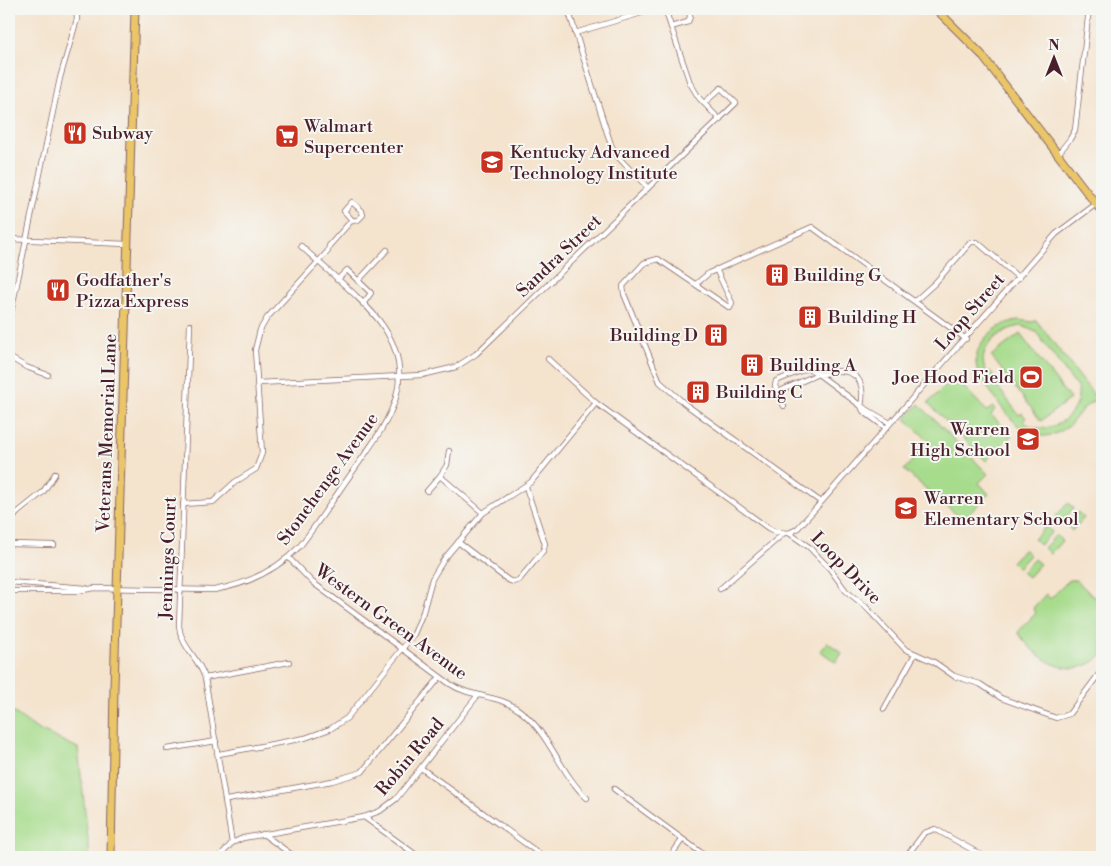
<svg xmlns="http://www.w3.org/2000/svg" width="1111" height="866" viewBox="0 0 1111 866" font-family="'Libre Bodoni',serif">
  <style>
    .green { fill: #a7dc8d; stroke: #787e5c; fill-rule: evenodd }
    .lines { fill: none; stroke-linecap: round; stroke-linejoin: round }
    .street-casing { stroke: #866464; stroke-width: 6 }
    .primary-casing { stroke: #866464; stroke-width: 9 }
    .street { stroke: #fff; stroke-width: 4.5 }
    .primary { stroke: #eac669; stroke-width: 7 }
    .labels { text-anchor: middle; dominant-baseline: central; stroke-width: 4; stroke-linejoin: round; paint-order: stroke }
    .poi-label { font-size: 18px; fill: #4a1f2b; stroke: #f6f6f2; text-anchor: start }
    .street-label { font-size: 18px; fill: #4a1f2b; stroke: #f6f6f2 }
  </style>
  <rect width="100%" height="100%" fill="#f6f6f2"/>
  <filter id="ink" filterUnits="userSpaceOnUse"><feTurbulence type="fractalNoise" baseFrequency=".02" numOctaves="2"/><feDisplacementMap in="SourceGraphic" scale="10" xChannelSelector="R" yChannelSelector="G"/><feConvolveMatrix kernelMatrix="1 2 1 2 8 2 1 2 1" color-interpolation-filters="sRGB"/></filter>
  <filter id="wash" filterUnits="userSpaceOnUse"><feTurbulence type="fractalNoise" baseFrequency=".0096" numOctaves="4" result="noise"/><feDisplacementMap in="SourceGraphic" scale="20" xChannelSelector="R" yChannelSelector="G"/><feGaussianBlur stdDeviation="1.12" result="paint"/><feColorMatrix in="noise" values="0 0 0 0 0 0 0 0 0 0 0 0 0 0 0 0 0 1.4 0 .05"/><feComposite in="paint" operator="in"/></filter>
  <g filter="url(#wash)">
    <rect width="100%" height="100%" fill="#f4e3cd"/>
    <g class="green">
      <path d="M 1018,320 L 1033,322 L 1036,320 L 1097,399 C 1092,402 1085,406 1081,411 C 1076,417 1072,423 1066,428 C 1025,456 1001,404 980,377 C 966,350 991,325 1018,320 ZM 1022,326 L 1036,332 L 1078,389 C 1082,416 1045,441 1023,421 L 1026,418 L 1022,413 L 1019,415 L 991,378 L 994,376 L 990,371 L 987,373 C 973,350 1000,328 1022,326 Z"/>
      <polygon points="1020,334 1070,399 1041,421 991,356"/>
      <polygon points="954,377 987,411 993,407 995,409 991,415 1012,435 986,461 928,403"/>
      <polygon points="919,404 988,474 979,483 989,494 963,520 904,470 929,441 905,419"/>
      <polygon points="1068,503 1074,508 1062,521 1056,516"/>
      <polygon points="1078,512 1084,518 1072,531 1066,525"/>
      <polygon points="1046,526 1052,532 1040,545 1034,539"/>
      <polygon points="1056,535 1062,541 1050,554 1044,548"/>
      <polygon points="1024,549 1030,555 1018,568 1012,562"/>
      <polygon points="1034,559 1040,564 1028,577 1022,572"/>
      <path d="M 1069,580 L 1076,580 L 1095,598 L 1098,593 L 1102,598 L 1102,655 C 1073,683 1036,661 1018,632 L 1036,613 L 1033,608 L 1046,594 L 1050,599 Z"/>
      <polygon points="827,642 842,653 836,662 820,651"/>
      <polygon points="9,709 37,729 78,748 90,857 9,857"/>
    </g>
  </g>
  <g filter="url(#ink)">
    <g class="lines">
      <g class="street-casing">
        <g id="street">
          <polyline points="568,9 611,145 618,157 648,188"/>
          <polyline points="665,9 690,83 699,98 720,120"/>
          <polyline points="671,27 688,22 690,17 689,9"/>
          <polyline points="575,33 655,9"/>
          <polyline points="1058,154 1070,139 1075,130 1089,9"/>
          <polyline points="9,239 127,244"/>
          <polyline points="716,269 732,303 730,308 658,259 644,263 623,286 624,294 660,382 685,404 821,502"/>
          <polyline points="337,280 347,270 371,293 363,304"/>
          <polyline points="358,281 387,250"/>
          <polyline points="696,284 709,273 812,227 966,339"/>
          <polyline points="915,301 935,283 971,242 977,242 1019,278"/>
          <polyline points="9,322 60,78 77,19 76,9"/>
          <path d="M 190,325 L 179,626 C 181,647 199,658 205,678 L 232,843"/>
          <polyline points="9,357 26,367 48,375"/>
          <polyline points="548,359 596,403 768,528 776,532 789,533 809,547 830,569 846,591 865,606 905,649 934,662 954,676 980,684 1001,698 1056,718 1069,714 1102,670"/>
          <polyline points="258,383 422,375 456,367 476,354 736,103 721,88 704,103"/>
          <path d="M 778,392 L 775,386 L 776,381 L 808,368 L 818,374 C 826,375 832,371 839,371 C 861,371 865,388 861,406 L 818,374 L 778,392 L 784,406"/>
          <polyline points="886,428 863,411 861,406 890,423"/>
          <polyline points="449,451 447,465 440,476 483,513"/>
          <polyline points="427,491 440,476"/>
          <polyline points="183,504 213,502 235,482 256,469 262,453 255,350 260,330 267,318 328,251 329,246 351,221 358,220 363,215 362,211 352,202 344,211 353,221"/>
          <polyline points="9,524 17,513 43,492 55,474"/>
          <polyline points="789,533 797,529 817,507 1056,234 1096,204"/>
          <polyline points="458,542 508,580 513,582 519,580 543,551 545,544 526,487"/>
          <polyline points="9,544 54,545"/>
          <path d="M 289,558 L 312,582 L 450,684 C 471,698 498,694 519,710 C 550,733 559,772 587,798"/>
          <polyline points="9,582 86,588"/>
          <polyline points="720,589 783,534"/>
          <path d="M 9,591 L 77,591 L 95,588 L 214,590 C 248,584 276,571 300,546 C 318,523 334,498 351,474 C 383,428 422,384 383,326 C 366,301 324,268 301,246"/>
          <polyline points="205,678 289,662"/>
          <polyline points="884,709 915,654"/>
          <polyline points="167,749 216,741"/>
          <polyline points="219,754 305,738 330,729 347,718 414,634 423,612 432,579 444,559 483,513 531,482 596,403"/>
          <polyline points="421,768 544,857"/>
          <polyline points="614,789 707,857"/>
          <polyline points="227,800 332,781 362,772 440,677"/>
          <polyline points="364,817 419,857"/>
          <polyline points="263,834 295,857"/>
          <polyline points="219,857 232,843 243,838 364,817 380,811 396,799 478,695"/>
          <polyline points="670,857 682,840"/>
          <polyline points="906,857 924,833 935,829 985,857"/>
        </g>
      </g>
      <g class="primary-casing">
        <g id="primary">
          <polyline points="936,9 981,54 1102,212"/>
          <polyline points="111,857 114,687 135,9"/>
        </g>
      </g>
      <use href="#street" class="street"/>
      <use href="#primary" class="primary"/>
    </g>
  </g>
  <defs>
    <g id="restaurant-square" transform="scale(1.25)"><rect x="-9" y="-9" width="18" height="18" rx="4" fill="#c8321e" stroke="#f6f6f2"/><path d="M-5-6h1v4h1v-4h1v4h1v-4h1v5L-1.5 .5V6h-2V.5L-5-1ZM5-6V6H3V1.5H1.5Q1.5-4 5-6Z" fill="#fff"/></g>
    <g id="supermarket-square" transform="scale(1.25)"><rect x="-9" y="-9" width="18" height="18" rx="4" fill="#c8321e" stroke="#f6f6f2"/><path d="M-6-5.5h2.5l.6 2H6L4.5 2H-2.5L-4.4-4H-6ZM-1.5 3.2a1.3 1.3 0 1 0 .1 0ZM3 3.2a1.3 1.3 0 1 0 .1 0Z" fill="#fff"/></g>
    <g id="university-square" transform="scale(1.25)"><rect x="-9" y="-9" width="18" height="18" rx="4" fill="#c8321e" stroke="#f6f6f2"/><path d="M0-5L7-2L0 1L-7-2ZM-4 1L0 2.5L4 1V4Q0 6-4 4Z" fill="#fff"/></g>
    <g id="building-square" transform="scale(1.25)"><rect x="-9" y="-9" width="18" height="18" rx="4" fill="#c8321e" stroke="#f6f6f2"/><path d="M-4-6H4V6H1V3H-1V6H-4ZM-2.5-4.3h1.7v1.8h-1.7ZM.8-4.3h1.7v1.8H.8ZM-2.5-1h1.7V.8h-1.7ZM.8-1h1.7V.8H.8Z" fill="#fff"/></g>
    <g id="stadium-square" transform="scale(1.25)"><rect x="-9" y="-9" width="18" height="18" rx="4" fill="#c8321e" stroke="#f6f6f2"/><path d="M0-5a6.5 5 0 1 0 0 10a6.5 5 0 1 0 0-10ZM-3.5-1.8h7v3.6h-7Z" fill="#fff"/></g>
    <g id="school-square" transform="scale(1.25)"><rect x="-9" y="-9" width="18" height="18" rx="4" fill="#c8321e" stroke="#f6f6f2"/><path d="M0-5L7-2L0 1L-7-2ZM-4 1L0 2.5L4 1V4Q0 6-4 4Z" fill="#fff"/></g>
  </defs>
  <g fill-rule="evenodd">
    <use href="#restaurant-square" x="75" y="133"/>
    <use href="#supermarket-square" x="287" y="136"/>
    <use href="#university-square" x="492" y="162"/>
    <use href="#building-square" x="777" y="275"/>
    <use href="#restaurant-square" x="58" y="290"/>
    <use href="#building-square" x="810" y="317"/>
    <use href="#building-square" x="716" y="335"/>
    <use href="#building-square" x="752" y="365"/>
    <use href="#stadium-square" x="1031" y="377"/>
    <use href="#building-square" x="698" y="392"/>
    <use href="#school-square" x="1028" y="439"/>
    <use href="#school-square" x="906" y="508"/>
  </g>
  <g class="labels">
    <g class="poi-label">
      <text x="304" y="126">Walmart<tspan x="304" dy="21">Supercenter</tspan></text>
      <text x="92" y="133">Subway</text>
      <text x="510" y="152">Kentucky Advanced<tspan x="510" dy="21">Technology Institute</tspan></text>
      <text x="794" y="275">Building G</text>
      <text x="76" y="280">Godfather's<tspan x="76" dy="21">Pizza Express</tspan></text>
      <text x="828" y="317">Building H</text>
      <text x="698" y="335" text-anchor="end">Building D</text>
      <text x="770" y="365">Building A</text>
      <text x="1014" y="377" text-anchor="end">Joe Hood Field</text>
      <text x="716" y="392">Building C</text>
      <text x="1010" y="429" text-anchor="end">Warren<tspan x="1010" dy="21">High School</tspan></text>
      <text x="924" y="498">Warren<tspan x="924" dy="21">Elementary School</tspan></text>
    </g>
    <g class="street-label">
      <text transform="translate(559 256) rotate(-44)">Sandra Street</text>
      <text transform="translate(970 312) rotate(-49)">Loop Street</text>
      <text transform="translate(107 433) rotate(-88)">Veterans Memorial Lane</text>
      <text transform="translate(328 479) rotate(-54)">Stonehenge Avenue</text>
      <text transform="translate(168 558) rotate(-88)">Jennings Court</text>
      <text transform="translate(846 568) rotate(46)">Loop Drive</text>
      <text transform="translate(391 622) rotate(36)">Western Green Avenue</text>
      <text transform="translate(410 757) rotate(-50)">Robin Road</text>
    </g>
  </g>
  <rect width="1111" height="866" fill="none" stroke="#f6f6f2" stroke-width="30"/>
  <g transform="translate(1054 58)" stroke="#f6f6f2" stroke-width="4" paint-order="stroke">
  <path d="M0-4L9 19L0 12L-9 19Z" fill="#4a1f2b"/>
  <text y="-8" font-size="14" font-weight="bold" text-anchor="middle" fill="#4a1f2b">N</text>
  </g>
</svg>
